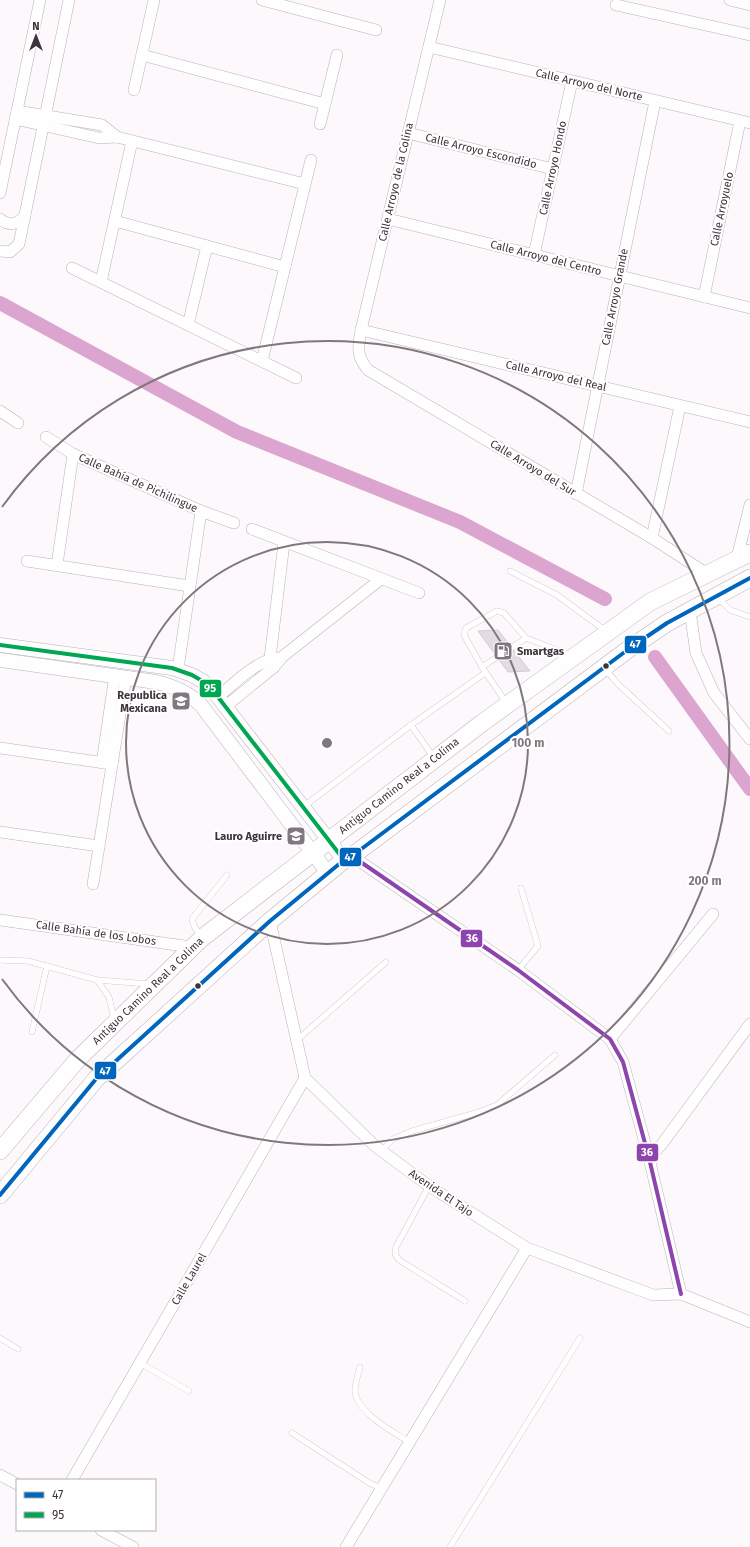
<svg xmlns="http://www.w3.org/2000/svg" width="750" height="1547" viewBox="0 0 750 1547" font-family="'Fira Sans',sans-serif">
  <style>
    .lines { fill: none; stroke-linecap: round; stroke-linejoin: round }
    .canal { stroke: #dca5d0; stroke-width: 14 }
    .building { fill: #e5dce2; stroke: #d3cbd1 }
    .service-casing { stroke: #bab2b8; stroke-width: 6 }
    .minor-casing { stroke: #bab2b8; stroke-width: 12 }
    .tertiary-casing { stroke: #bab2b8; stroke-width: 15 }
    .primary-casing { stroke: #bab2b8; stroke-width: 18 }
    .service { stroke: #fffefe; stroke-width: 5.5 }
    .minor { stroke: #fffefe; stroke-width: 11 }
    .tertiary { stroke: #fffefe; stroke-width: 14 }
    .primary { stroke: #fffefe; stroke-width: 17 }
    .bus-1-casing { stroke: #fff; stroke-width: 7 }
    .bus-2-casing { stroke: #fff; stroke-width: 7 }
    .bus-3-casing { stroke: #fff; stroke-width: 7 }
    .bus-1 { stroke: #0065bd; stroke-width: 4 }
    .bus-2 { stroke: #00a651; stroke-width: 4 }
    .bus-3 { stroke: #8e44ad; stroke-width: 4 }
    .ring { fill: none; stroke: #81777e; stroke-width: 2 }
    .bus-dot { fill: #3e323b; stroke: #fff; stroke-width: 1.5 }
    .labels { text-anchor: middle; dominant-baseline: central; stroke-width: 4; stroke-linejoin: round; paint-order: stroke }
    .street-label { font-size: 11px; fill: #3e323b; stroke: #fff }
    .poi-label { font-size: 11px; font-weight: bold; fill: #3e323b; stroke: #fff; text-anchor: end }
    .centre { fill: #81777e; stroke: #fff; stroke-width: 2 }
    .ring-label { font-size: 12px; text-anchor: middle; font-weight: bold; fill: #81777e; stroke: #fff; stroke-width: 4; stroke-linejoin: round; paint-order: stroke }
    .line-badge { stroke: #fff; stroke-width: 1.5 }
    .badge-label { font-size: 11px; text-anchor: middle; font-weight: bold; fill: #fff }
  </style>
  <rect width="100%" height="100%" fill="#fdf8fb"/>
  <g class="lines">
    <g class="canal">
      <polyline points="0,303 237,432 460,522 605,599"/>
      <polyline points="655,657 750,789"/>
    </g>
  </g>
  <polygon class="building" points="498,630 530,671 508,672 478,631"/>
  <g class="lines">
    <g class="service-casing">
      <g id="service">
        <polyline points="510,571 557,595 606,631"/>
        <polyline points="718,598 730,610 750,617"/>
        <polyline points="482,667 464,635 466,628 497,611 504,613 526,638"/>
        <polyline points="605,669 619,685 669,731"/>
        <polyline points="507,704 482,667 526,638 570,655"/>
        <polyline points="411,725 485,673"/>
        <polyline points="303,807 411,725 434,758"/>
        <polyline points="201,936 194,926 192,919 227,875"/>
        <polyline points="0,960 28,961 97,980 149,984"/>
        <polyline points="518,970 538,946 521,888"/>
        <polyline points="97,980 109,997 114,1019"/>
        <polyline points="32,1032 47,966"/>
        <polyline points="297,1040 386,962"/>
        <polyline points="381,1151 393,1139 412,1131 476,1113 497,1105 555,1055"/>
        <polyline points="429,1186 396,1247 395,1254 399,1260 465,1301"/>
        <polyline points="0,1338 18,1349"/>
        <polyline points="140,1363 189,1391"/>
        <path d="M 360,1367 C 358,1374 356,1382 355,1389 C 354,1411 392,1431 409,1442"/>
        <polyline points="292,1433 371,1484 381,1488"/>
        <polyline points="450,1547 580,1338"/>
      </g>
    </g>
    <g class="minor-casing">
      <g id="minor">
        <polyline points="262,0 376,30"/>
        <path d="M 440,0 L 361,330 C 358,348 356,355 368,370 L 652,538 L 709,575"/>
        <polyline points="730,0 750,5"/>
        <polyline points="616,5 750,35"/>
        <polyline points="429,47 750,123"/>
        <polyline points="142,55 325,104"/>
        <polyline points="134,90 154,0"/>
        <polyline points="17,111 102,125 117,137"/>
        <polyline points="15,119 99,138 117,137 305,184"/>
        <polyline points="320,124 337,55"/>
        <polyline points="408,133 553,169"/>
        <polyline points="0,193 40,0"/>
        <path d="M 0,219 C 9,227 19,224 25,215"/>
        <polyline points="388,219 750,308"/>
        <polyline points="115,221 285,267"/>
        <polyline points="0,251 10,252 19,244 69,0"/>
        <polyline points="534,255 572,81"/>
        <polyline points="72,268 296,378"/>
        <polyline points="101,282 132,141"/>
        <polyline points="704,297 740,121"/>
        <polyline points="188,325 207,246"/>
        <polyline points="361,330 750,422"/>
        <polyline points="262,361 311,160"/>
        <polyline points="0,411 18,423"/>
        <polyline points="46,437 73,454 201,511 234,523"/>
        <polyline points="576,494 655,101"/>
        <polyline points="252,529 419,593"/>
        <polyline points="652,538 680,406"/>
        <polyline points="27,561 189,586"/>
        <polyline points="736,562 750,505"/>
        <polyline points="57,565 73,454"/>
        <polyline points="690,611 696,653 714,693 750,739"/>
        <polyline points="274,667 270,658 284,543"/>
        <polyline points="178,669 201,511"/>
        <path d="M 218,697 C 233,684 259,659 277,658"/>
        <polyline points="226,706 274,667 282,657 381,579"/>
        <polyline points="0,748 112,764"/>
        <polyline points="102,763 115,675"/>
        <polyline points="0,832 99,846"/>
        <polyline points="352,856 518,970 610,1039 623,1062 649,1158 681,1294"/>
        <polyline points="93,884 126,677"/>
        <polyline points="0,920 191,947"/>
        <polyline points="270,921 305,1078 375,1146 429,1186 527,1248 653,1295 681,1294 750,1322"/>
        <polyline points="610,1039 713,914"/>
        <polyline points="649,1158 662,1144 750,1024"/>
        <polyline points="0,1475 17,1484"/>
        <polyline points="72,1480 305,1078"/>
        <polyline points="101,1530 133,1547"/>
        <polyline points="346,1547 527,1248"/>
      </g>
    </g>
    <g class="tertiary-casing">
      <g id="tertiary">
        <polyline points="0,645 172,668 192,675 204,682 218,697 344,860"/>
        <path d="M 0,660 L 156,682 C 174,686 188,692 201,705 L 328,873"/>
      </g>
    </g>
    <g class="primary-casing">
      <g id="primary">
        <polyline points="0,1151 78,1059 202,938 482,723 650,602 750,553"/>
        <polyline points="0,1195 96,1079 270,921 344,860 352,856 630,648 667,623 750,578"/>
      </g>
    </g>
    <use href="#service" class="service"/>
    <use href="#minor" class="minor"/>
    <use href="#tertiary" class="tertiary"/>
    <use href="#primary" class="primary"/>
    <g class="bus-1-casing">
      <polyline id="bus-1" points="0,1195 96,1079 270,921 344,860 352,856 630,648 667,623 750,578"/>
    </g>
    <g class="bus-2-casing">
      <polyline id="bus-2" points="0,645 172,668 192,675 204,682 218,697 344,860"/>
    </g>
    <g class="bus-3-casing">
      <polyline id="bus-3" points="352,856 518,970 610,1039 623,1062 649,1158 681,1294"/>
    </g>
    <use href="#bus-1" class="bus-1"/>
    <use href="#bus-2" class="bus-2"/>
    <use href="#bus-3" class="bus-3"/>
  </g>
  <g class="ring">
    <circle cx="327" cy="743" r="201"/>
    <path d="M2 507A402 402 0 1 1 2 979"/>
  </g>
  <defs>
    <g id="fuel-square" transform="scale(1)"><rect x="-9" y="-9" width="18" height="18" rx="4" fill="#81777e" stroke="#fff"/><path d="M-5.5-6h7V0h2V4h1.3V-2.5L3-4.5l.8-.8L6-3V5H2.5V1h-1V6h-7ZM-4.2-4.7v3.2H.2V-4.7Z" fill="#fff"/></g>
    <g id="school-square" transform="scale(1)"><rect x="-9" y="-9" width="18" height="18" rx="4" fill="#81777e" stroke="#fff"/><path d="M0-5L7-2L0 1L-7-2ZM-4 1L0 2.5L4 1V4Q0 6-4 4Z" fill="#fff"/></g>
  </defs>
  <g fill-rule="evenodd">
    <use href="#fuel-square" x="503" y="651"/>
    <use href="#school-square" x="181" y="701"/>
    <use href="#school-square" x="296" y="836"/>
  </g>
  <g class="bus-dot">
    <circle cx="606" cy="666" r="3.5"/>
    <circle cx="198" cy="986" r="3.5"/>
  </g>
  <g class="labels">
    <g class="street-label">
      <text transform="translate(589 85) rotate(13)">Calle Arroyo del Norte</text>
      <text transform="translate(481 151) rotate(14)">Calle Arroyo Escondido</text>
      <text transform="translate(553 168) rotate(-78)">Calle Arroyo Hondo</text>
      <text transform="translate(396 182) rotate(-77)">Calle Arroyo de la Colina</text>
      <text transform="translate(722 209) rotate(-78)">Calle Arroyuelo</text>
      <text transform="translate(546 258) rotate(14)">Calle Arroyo del Centro</text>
      <text transform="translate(615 297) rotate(-79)">Calle Arroyo Grande</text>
      <text transform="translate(556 376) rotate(13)">Calle Arroyo del Real</text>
      <text transform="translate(533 468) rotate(31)">Calle Arroyo del Sur</text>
      <text transform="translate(138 483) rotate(24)">Calle Bahía de Pichilingue</text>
      <text transform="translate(399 786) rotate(-38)">Antiguo Camino Real a Colima</text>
      <text transform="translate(96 933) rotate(8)">Calle Bahía de los Lobos</text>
      <text transform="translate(148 991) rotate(-44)">Antiguo Camino Real a Colima</text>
      <text transform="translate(441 1193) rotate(34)">Avenida El Tajo</text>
      <text transform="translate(189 1279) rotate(-60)">Calle Laurel</text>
    </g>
    <g class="poi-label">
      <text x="517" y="651" text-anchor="start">Smartgas</text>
      <text x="167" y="695">Republica<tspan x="167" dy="13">Mexicana</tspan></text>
      <text x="282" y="836">Lauro Aguirre</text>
    </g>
  </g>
  <circle cx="327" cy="743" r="6" class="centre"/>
  <g class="ring-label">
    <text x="528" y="747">100 m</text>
    <text x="705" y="885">200 m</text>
  </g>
  <g class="line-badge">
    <rect x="624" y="635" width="23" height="19" rx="4" fill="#0065bd"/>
    <rect x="199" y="679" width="23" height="19" rx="4" fill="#00a651"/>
    <rect x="339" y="847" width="23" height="20" rx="4" fill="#0065bd"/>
    <rect x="460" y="929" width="23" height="19" rx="4" fill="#8e44ad"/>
    <rect x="94" y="1061" width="23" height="19" rx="4" fill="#0065bd"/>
    <rect x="636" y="1143" width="23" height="19" rx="4" fill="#8e44ad"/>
  </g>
  <g class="badge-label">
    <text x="635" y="648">47</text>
    <text x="210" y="692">95</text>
    <text x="350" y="861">47</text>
    <text x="472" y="942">36</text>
    <text x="105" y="1075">47</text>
    <text x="647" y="1156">36</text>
  </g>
  <rect x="16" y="1479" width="140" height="52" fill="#ffffff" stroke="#b2adb1"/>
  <rect x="24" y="1492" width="20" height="6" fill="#0065bd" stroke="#b2adb1"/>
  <text x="52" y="1499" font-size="12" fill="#3e323b">47</text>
  <rect x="24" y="1512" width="20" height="6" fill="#00a651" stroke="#b2adb1"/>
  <text x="52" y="1519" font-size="12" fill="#3e323b">95</text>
  <g transform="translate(36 36)" stroke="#ffffff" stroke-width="3" paint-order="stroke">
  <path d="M0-3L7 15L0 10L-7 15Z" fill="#3e323b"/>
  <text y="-6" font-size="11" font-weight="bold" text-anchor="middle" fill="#3e323b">N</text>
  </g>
</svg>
